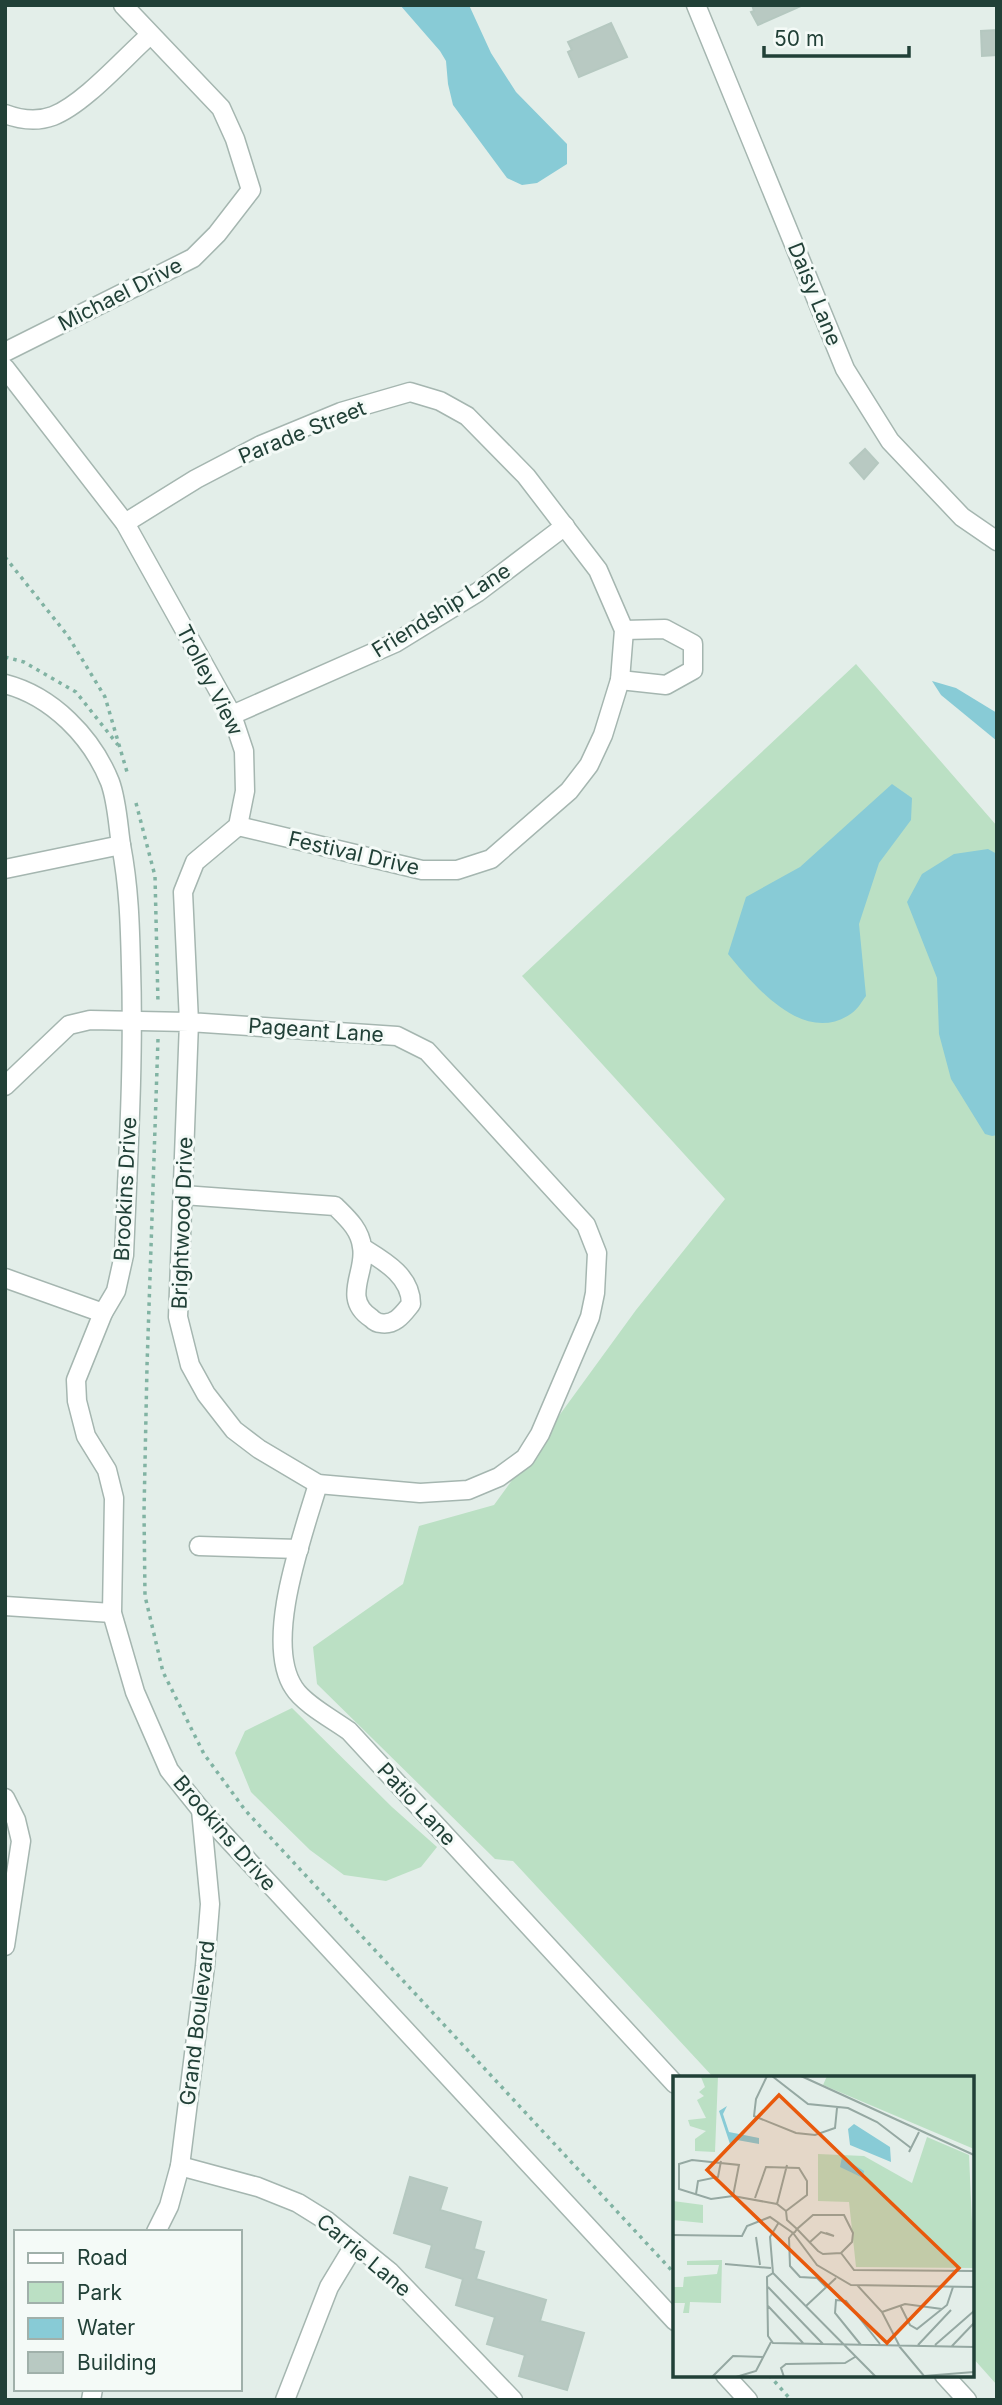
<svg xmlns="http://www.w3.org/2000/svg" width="1002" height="2405" viewBox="0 0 1002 2405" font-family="Inter,sans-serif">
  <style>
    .green { fill: #bbe0c4 }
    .water { fill: #88cbd6 }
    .building { fill: #b8c9c2; stroke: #b5c8c0; stroke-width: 2 }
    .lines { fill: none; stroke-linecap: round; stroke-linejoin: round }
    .street-casing { stroke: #a5b6b0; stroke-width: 21 }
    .path { stroke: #81b3a3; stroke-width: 3.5; stroke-dasharray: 3.5 5; stroke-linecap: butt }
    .street { stroke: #fff; stroke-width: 18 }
    .labels { text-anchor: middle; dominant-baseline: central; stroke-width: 6; stroke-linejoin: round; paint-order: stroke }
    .street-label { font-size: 21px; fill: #214037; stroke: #f4faf7 }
    .inset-road { fill: none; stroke: #95a8a2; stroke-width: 2 }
    .view { fill: #e8590c; fill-opacity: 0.15; stroke: #e8590c; stroke-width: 3.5 }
    .inset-edge { fill: none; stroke: #214037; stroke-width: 3.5 }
  </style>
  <rect width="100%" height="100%" fill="#e3eee9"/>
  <g class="green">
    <polygon points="856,664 997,826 997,2385 972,2357 972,2078 714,2078 513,1861 495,1859 317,1684 313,1647 403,1584 419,1526 494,1505 636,1310 725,1199 522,976"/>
    <polygon points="292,1708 392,1807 437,1847 421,1867 386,1881 344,1875 310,1850 251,1792 235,1753 245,1731"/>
  </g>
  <g class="water">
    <polygon points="400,5 469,5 491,53 516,92 567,144 567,164 537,183 522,185 507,178 453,105 448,84 446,61 440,51"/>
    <polygon points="932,681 956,688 997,713 997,741 941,695"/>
    <path d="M 892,784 L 912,798 L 911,820 L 879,863 L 859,924 L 866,996 C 862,1001 858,1009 852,1013 C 805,1047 755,987 728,954 L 746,897 L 800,867 Z"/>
    <polygon points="988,849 997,854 997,1135 992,1136 985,1134 951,1079 939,1034 937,978 907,902 922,874 954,854"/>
  </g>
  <g class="building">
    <polygon points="752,5 803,5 758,25 751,12 754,11"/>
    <polygon points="611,23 627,57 579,77 568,52 572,50 568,42"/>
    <polygon points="997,30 997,55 982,56 981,31"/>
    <polygon points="865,449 878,463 864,479 850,463"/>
    <polygon points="410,2177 447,2188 440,2210 481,2222 474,2249 484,2252 476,2279 546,2300 540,2321 584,2333 567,2390 519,2376 525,2355 487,2344 495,2317 456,2305 463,2279 426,2267 432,2245 394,2233"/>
  </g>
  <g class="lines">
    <g class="street-casing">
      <g id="street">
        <polyline points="696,5 845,369 890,441 962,517 997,541"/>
        <path d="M 5,114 C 21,120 37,122 53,116 C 84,104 124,58 150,35"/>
        <polyline points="5,352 193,258 217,234 251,190 235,139 221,108 123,5"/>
        <polyline points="5,368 125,523 232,715 244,751 245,791 238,826 195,862 183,892 189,1022 178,1317 190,1365 206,1394 234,1430 259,1449 318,1484 420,1493 468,1490 499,1477 525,1458 540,1434 590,1317 595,1293 597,1253 586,1225 427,1051 397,1036 189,1022 90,1020 69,1025 5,1086"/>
        <polyline points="125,523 196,479 261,445 341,412 410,392 440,401 467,416 526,476 598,570 624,630 620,680 603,735 589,765 569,791 491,859 457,870 422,870 238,826"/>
        <polyline points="620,680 666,685 693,670 693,644 665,629 624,630"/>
        <path d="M 5,684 C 52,696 92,737 110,782 C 117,801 118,825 121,845 C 129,887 130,925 131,967 C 134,1063 128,1159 124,1255 L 116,1291 L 103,1313 L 76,1380 L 77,1401 L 86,1436 L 107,1470 L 114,1498 L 112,1613 L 135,1692 L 169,1770 L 201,1810 L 675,2321"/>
        <polyline points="232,715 395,643 478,592 565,526"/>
        <polyline points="5,869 121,845"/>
        <path d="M 183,1195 L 335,1206 C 347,1218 360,1229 362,1247 C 367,1272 341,1298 371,1318 C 373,1320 377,1323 380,1323 C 395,1326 403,1314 411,1304 C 411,1276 384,1261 363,1248"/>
        <polyline points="5,1278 103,1313"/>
        <path d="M 318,1484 C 303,1535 263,1642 294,1688 C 304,1704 334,1720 349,1731 L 675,2084"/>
        <polyline points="199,1546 299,1549"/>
        <polyline points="5,1606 112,1613"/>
        <polyline points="5,1798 16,1820 21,1841 5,1946"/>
        <polyline points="180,2166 258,2187 298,2203 327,2221 390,2272 513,2400"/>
        <polyline points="156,2232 169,2206 180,2166 205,1966 210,1904 201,1810"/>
        <polyline points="725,2375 748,2400"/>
        <polyline points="944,2375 967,2400"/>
        <polyline points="91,2400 93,2389"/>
        <polyline points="285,2400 329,2287 355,2244"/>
      </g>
    </g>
    <g class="path">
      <polyline points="5,557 68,636 105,697 127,772"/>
      <polyline points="5,657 24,662 76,692 118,745"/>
      <polyline points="136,803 155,876 158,1003"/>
      <polyline points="158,1039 147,1366 144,1512 145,1596 163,1672 204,1754 245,1810 675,2274"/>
      <polyline points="769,2375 791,2400"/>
    </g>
    <use href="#street" class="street"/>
  </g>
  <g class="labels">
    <g class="street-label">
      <text transform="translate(120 294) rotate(-27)">Michael Drive</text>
      <text transform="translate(815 294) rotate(68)">Daisy Lane</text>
      <text transform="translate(302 432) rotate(-22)">Parade Street</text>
      <text transform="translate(441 610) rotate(-32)">Friendship Lane</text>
      <text transform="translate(210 680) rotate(63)">Trolley View</text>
      <text transform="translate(354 853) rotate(13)">Festival Drive</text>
      <text transform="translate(316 1030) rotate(4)">Pageant Lane</text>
      <text transform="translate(125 1189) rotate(-87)">Brookins Drive</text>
      <text transform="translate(182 1223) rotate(-88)">Brightwood Drive</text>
      <text transform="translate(417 1804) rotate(47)">Patio Lane</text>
      <text transform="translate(225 1833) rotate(49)">Brookins Drive</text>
      <text transform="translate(197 2023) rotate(-83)">Grand Boulevard</text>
      <text transform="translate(364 2255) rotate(40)">Carrie Lane</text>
    </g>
  </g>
  <g transform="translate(673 2076)">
    <rect width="301" height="301" fill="#e3eee9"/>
    <path d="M 45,0 L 42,76 L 22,75 L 22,63 L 33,55 L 17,50 L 15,44 L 33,42 L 24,24 L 31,20 L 26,16 L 32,11 L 28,1 ZM 154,0 L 301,0 L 301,73 L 150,9 ZM 254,61 L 296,79 L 301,192 L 183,191 L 176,126 L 145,125 L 145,78 L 191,80 L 239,107 ZM 0,125 L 30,129 L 30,147 L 0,144 ZM 49,184 L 48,227 L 17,226 L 16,237 L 10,237 L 12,227 L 0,227 L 0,211 L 10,211 L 11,201 L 44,198 L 46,189 L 14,189 L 14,185 Z" fill="#bbe0c4"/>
    <path d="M 54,30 L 50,38 L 56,56 L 86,62 L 86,68 L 64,64 L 57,68 L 46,35 ZM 181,48 L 217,71 L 218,86 L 177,69 L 175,53 ZM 169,81 L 191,95 L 190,102 L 167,91 Z" fill="#88cbd6"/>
    <path class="inset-road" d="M 94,0 L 83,23 L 81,40 L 123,57 L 142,59 L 162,52 L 164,32M 99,0 L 135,28 L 175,32 L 204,46 L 238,72M 128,0 L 301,79M 236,76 L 246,56M 23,118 L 25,105 L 45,101 L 48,85M 60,120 L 66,89 L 19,84 L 6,88 L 6,113 L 38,123 L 60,120 L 104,128 L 113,135 L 114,144 L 124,153 L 145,175 L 150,178 L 168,177 L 179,166 L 180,157 L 171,139 L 140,139 L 124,153 L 122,156 L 120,157 L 116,162 L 117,190 L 127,201 L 144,202 L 153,211M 82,122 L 93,91 L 126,92 L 134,105 L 134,119 L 113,135M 104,128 L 114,89M 106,146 L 97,161 L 100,197 L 203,301M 0,159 L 69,160 L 74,150 L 97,141 L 120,157 L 144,189 L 178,209 L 301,211M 83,161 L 87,189M 137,166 L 148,156 L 161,160 L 153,157M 168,177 L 181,194 L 301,195M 52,188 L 98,192M 100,197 L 94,201 L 95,260 L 100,267 L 301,271M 184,209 L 209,236 L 226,269M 95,211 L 150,268M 227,229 L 237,249 L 244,253 L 274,229 L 280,211M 95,230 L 130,267M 133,230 L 163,202M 209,236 L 232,228 L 269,233M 188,269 L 162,237 L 163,224 L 173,225 L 207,268M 245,269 L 278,234M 262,269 L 301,235M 226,270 L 251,300 L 301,296M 279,270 L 301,247M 39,301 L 60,280 L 90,281M 63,301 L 83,295 L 98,266M 111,301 L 108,292 L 113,288 L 172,287 L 182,281"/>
    <path class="view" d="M 106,19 L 286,192 L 214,267 L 34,94 Z"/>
    <rect width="301" height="301" class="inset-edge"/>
  </g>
  <rect width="1002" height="2405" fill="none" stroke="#214037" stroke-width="14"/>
  <rect x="14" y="2230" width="228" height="161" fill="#f4faf7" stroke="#a0b0aa" stroke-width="2"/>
  <rect x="28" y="2253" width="35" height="10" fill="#ffffff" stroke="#a0b0aa" stroke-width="2"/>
  <text x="77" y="2265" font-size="21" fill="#214037">Road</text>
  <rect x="28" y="2282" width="35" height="21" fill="#bbe0c4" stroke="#a0b0aa" stroke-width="2"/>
  <text x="77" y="2300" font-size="21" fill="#214037">Park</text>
  <rect x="28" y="2318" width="35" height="21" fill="#88cbd6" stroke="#a0b0aa" stroke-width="2"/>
  <text x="77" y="2335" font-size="21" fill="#214037">Water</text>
  <rect x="28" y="2352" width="35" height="21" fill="#b8c9c2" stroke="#a0b0aa" stroke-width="2"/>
  <text x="77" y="2370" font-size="21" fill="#214037">Building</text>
  <path d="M764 46v10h145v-10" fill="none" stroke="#214037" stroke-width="3.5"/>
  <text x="774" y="46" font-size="21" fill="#214037" stroke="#f4faf7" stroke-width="5" paint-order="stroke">50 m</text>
</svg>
